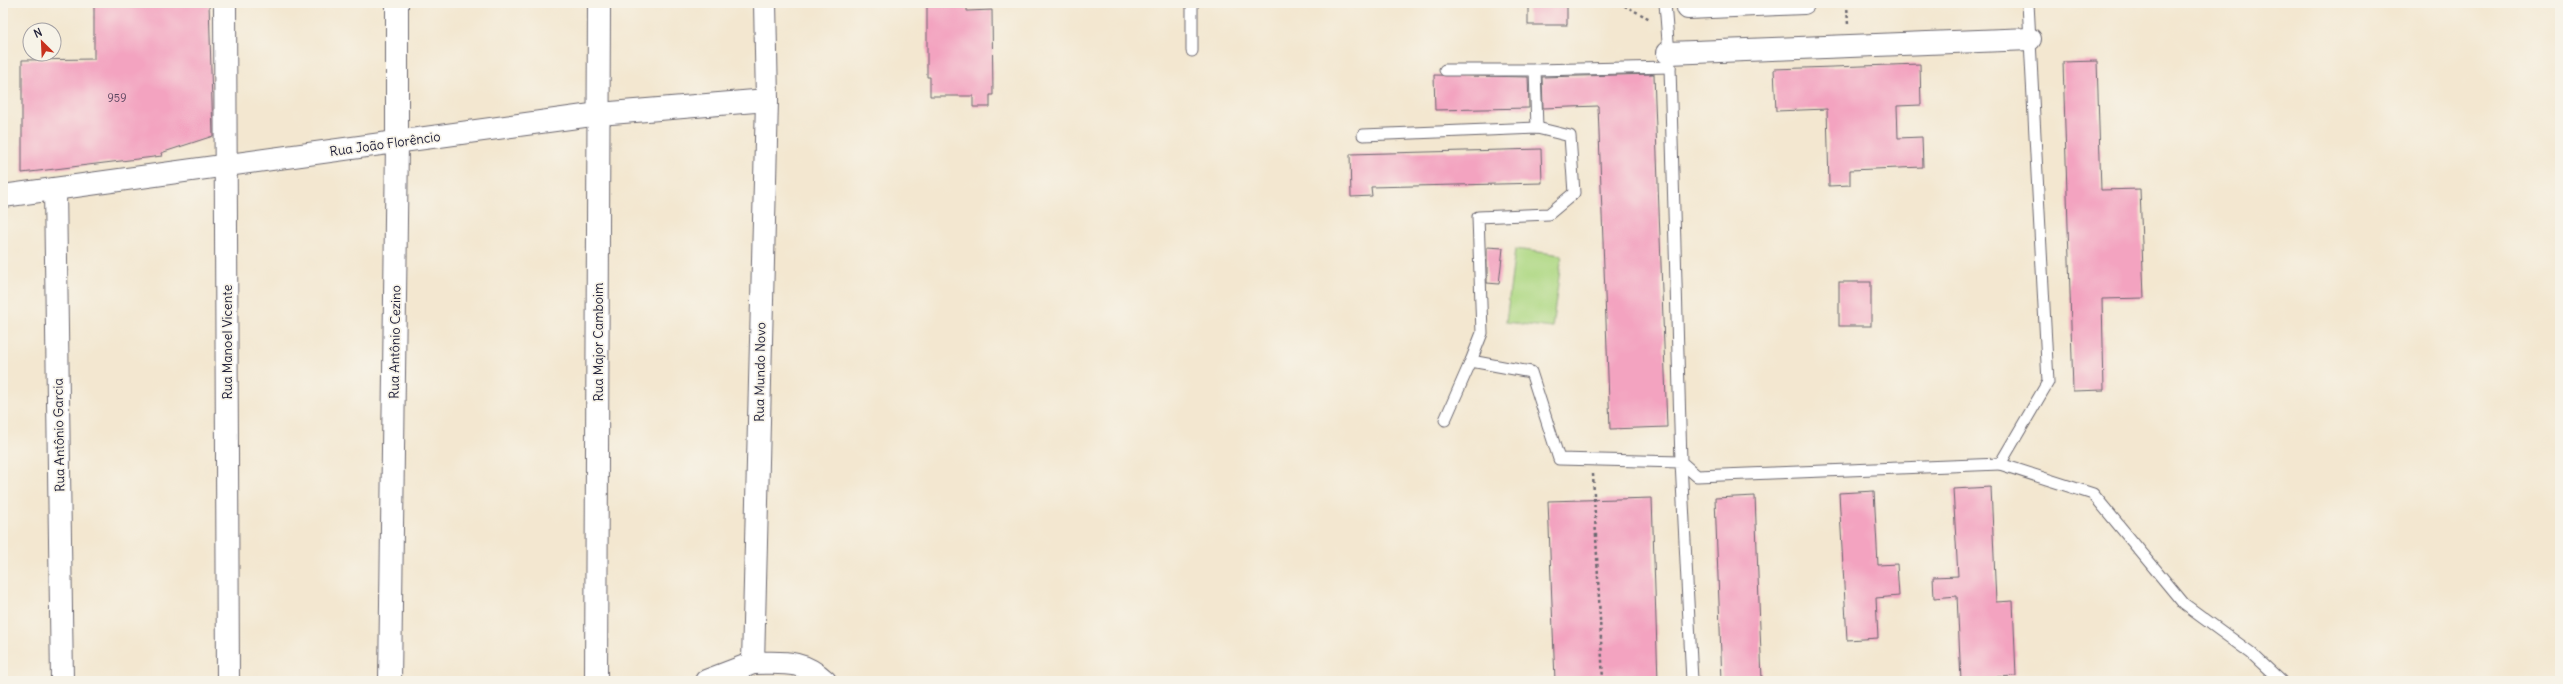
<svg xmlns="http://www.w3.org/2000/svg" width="2563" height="684" viewBox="0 0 2563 684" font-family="Delius,sans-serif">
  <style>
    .green { fill: #aed883; stroke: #687d5f }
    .building { fill: #f3a3c0 }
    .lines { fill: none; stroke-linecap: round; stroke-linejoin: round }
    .service-casing { stroke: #6b676f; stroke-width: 13 }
    .minor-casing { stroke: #6b676f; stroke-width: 24 }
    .path { stroke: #6b676f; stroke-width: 2.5; stroke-dasharray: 3 3; stroke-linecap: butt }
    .service { stroke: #fff; stroke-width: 11 }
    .minor { stroke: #fff; stroke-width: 22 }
    .labels { text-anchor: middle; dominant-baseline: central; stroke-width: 3.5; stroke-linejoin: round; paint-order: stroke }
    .number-label { font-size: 11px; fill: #56425c }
    .street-label { font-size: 13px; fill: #22223b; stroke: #f7f3e8 }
  </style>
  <rect width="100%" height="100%" fill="#f7f3e8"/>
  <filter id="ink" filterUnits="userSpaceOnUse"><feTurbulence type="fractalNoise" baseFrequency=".025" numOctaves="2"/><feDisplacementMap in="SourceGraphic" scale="8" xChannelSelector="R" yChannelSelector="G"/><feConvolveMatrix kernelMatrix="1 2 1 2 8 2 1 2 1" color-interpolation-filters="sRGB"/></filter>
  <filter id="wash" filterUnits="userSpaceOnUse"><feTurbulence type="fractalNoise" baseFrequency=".012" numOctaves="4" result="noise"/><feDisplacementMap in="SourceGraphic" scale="16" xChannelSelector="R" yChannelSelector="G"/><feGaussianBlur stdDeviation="0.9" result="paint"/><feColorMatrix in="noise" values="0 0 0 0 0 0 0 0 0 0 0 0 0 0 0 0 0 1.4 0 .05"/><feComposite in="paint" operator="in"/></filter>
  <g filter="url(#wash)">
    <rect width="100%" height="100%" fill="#f3e7d0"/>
    <polygon class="green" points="1515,249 1562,255 1552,328 1506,322"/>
    <g id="blocks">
      <g class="building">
        <polygon points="94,3 209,3 213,136 161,153 162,156 22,173 22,60 94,59"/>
        <polygon points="927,3 967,3 967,11 992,10 993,95 990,95 990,107 973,107 973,96 930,96 930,77 927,77"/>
        <rect x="1528" y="3" width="39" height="22"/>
        <polygon points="2097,61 2101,190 2140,189 2144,298 2102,299 2104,390 2073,391 2063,62"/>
        <polygon points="1920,64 1921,105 1897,106 1898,138 1922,137 1923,167 1850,170 1850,185 1829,186 1827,109 1776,111 1774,69"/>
        <polygon points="1654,74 1667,427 1610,429 1598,106 1543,108 1542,77"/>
        <polygon points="1434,75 1528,77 1529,108 1435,110"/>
        <polygon points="1541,149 1542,183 1371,187 1372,196 1351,197 1350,154"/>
        <polygon points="1487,247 1503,248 1499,284 1487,283"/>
        <rect x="1839" y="282" width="32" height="44"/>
        <polygon points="1991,487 1996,602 2013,601 2016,676 1996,677 1996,681 1961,681 1957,596 1934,598 1933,577 1958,576 1953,489"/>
        <polygon points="1874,491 1878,565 1897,564 1899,596 1876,598 1878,638 1847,640 1839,493"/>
        <polygon points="1755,496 1762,681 1722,681 1715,498"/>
        <polygon points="1652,498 1658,681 1555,681 1548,501"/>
      </g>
    </g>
  </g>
  <g filter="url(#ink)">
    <use href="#blocks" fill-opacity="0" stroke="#6b676f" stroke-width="1"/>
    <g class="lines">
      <g class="service-casing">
        <g id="service">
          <polyline points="1665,3 1670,67 1681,462 1697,476 2000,464 2048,382 2028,3"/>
          <polyline points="1192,51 1192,3"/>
          <polyline points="1445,70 1535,70 1670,67"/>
          <polyline points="1535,70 1537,128"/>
          <polyline points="1363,135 1537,128 1570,136 1574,193 1549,214 1478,217 1482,333 1471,361 1531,372 1559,459 1681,462 1692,681"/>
          <polyline points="1445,420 1471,361"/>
          <polyline points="2000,464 2093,494 2184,604 2251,653 2281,681"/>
        </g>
      </g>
      <g class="minor-casing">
        <g id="minor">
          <polyline points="225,3 228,681"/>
          <path d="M 765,3 L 767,100 L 753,663 C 782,663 802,659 825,681"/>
          <polyline points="1688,3 1688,8 1804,3"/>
          <polyline points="1668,53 2030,39"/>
          <polyline points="55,189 62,681"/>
          <polyline points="3,196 599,114 767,100"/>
          <polyline points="390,681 397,143 397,3"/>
          <polyline points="596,681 599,3"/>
          <polyline points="706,681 753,663"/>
        </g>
      </g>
      <g class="path">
        <polyline points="1619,3 1650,19"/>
        <polyline points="1847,3 1848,26"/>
        <polyline points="1593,474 1603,681"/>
      </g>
      <use href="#service" class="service"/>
      <use href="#minor" class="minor"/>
    </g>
  </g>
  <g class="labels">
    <g class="number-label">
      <text x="117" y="98">959</text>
    </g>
    <g class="street-label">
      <text transform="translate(385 144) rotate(-8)">Rua João Florêncio</text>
      <text transform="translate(227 342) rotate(-90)">Rua Manoel Vicente</text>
      <text transform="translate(395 342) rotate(-89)">Rua Antônio Cezino</text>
      <text transform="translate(598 342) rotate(-90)">Rua Major Camboim</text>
      <text transform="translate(760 372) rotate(-89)">Rua Mundo Novo</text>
      <text transform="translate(59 435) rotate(-91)">Rua Antônio Garcia</text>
    </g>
  </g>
  <rect width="2563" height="684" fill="none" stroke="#f7f3e8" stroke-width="16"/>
  <g transform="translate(42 42) rotate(336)"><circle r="19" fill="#f7f3e8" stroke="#a29fa3"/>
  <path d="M0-3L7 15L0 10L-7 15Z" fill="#c8321e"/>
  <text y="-6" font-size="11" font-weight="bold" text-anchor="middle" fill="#22223b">N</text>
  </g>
</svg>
